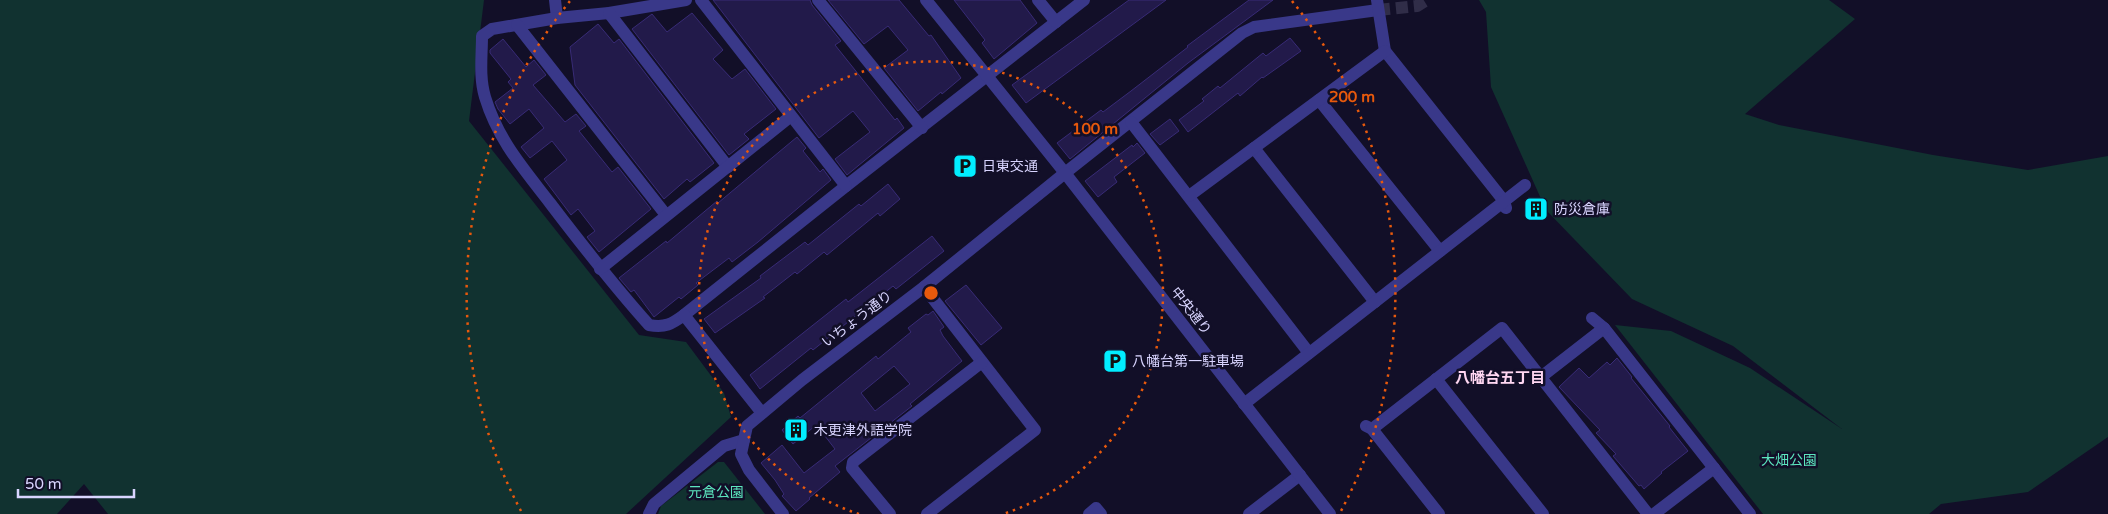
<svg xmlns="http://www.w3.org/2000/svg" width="2108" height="514" viewBox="0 0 2108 514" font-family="'Varela Round','Noto Sans JP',sans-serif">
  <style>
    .green { fill: #113230 }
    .building { fill: #221a4a; stroke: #382b76; fill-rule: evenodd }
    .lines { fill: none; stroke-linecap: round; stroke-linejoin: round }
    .minor-tunnel { stroke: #302d48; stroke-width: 12; stroke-dasharray: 12 6; stroke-linecap: butt }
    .minor { stroke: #393889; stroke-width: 12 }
    .tertiary { stroke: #393889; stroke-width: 12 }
    .ring { fill: none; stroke: #e8590c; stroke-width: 2.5; stroke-dasharray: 2.5 5 }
    .labels { text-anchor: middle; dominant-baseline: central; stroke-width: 5; stroke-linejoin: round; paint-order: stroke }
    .poi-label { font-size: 14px; fill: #d9d5ff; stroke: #120f28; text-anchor: start }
    .street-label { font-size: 14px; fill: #d9d5ff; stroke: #120f28 }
    .park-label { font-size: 14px; fill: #5ce5be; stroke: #120f28 }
    .neighbourhood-label { font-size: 15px; font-weight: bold; fill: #ffd7f2; stroke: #120f28 }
    .centre { fill: #e8590c; stroke: #120f28; stroke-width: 2.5 }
    .ring-label { font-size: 15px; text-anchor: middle; font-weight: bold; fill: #e8590c; stroke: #120f28; stroke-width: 5; stroke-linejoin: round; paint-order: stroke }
  </style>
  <rect width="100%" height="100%" fill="#120f28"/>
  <g class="green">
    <polygon points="0,0 484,0 469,121 639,335 686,342 724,393 731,417 626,514 108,514 84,484 57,514 0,514"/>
    <polygon points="1479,0 1829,0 1855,19 1745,114 1779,125 1933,155 2028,170 2108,156 2108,437 2028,492 1941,504 1929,514 1763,514 1615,325 1671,331 1750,368 1842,429 1733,346 1632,299 1546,210 1491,87 1486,12"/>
    <polygon points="718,462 724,462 765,514 658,514 661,506"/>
  </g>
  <g class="building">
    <polygon points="713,0 810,0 812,5 841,41 835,45 895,120 897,118 904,128 847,175 835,159 870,132 853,111 819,138"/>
    <polygon points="828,0 899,0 929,36 931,35 961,78 942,94 941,92 918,111 884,68 908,50 888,26 864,44"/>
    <polygon points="954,0 1020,0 1037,23 994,59 982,43 985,40"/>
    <polygon points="1129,0 1166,0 1026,103 1012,85"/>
    <polygon points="1249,0 1273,0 1188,63 1070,159 1057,143 1101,110 1103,112 1131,91 1188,47 1187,46"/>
    <polygon points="692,13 723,50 713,59 732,79 745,69 776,109 744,134 749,139 729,155 632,29 652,14 667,32"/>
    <polygon points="598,24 614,43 619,39 714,163 690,182 687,179 664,199 575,85 570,47"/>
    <polygon points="1290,38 1301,51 1263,78 1262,77 1240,96 1238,93 1188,132 1179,120 1204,101 1202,99 1218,86 1220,88 1263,53 1266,56"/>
    <polygon points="503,39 526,67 534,60 546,75 533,85 565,122 576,114 586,126 579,131 612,172 618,167 651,209 599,252 587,237 595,231 578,209 571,215 544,179 567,160 552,141 530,158 521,147 544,128 529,109 510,124 498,109 495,102 513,88 508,82 511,79 490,53 490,50"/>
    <polygon points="1170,119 1179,131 1160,145 1150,134"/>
    <polygon points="797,137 806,148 803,151 820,172 823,169 831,180 758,242 732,262 729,258 696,283 698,285 681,299 679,297 654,317 634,290 631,292 619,278 666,241 667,243 717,201 718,203"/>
    <polygon points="1137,143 1145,153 1114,177 1117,182 1098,197 1085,181 1132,145 1133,147"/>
    <polygon points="888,184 900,199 880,216 878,213 827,255 824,252 797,274 795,272 763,297 765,298 715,333 704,319 761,278 760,276 805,242 808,245 859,204 861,206"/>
    <polygon points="932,236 944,251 896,289 893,286 813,350 811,348 760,389 750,375 846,299 848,302"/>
    <polygon points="966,285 1002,328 981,345 945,301"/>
    <path d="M 933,311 L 944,327 L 940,330 L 943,336 L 962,361 L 910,404 L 912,406 L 835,466 L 840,472 L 809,498 L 810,499 L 796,511 L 782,496 L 784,494 L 775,480 L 761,463 L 782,445 L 804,473 L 835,449 L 818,427 L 815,426 L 793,444 L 782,430 L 798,416 L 800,418 L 876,356 L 878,359 L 911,332 L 908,328 L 926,314 L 928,315 ZM 894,366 L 910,384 L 875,411 L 861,393 Z"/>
    <polygon points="1617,358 1632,377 1631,378 1670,426 1669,427 1688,451 1661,472 1662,473 1644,489 1641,485 1639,486 1613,456 1616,454 1596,433 1600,430 1559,387 1579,368 1589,378 1607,362 1610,365"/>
  </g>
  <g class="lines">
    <polyline class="minor-tunnel" points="1378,10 1417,6 1427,0"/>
    <g class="minor">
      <polyline points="555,0 557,18"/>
      <path d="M 686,0 L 609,13 L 557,18 L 492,29 L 482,36 C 482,56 479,77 485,97 C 498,140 523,168 550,203 C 582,245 614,286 649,325 C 665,328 672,324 684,315 L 846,186 L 1084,0"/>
      <polyline points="701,0 846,186"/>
      <polyline points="818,0 922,128"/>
      <polyline points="926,0 1065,173 1242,33 1254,27 1378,10"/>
      <polyline points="1038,0 1056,22"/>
      <polyline points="1377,0 1385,51 1504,201 1506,208"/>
      <polyline points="609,13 728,167"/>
      <polyline points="517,25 666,215"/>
      <polyline points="1319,100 1440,251"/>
      <polyline points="1131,122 1309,353"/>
      <polyline points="1254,148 1375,302"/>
      <polyline points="1189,196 1385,51"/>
      <polyline points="600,269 791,116"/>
      <polyline points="924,287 1035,430 927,514"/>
      <polyline points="684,315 762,413"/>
      <polyline points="1592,318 1604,328 1750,514"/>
      <polyline points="1541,377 1604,328"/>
      <polyline points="1436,379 1543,514"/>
      <polyline points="1244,404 1525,185"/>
      <polyline points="1366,426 1372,429 1439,514"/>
      <polyline points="1372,429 1502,328 1648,514"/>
      <polyline points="649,514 654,504 724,446 744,440"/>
      <polyline points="890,514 852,468 853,462 982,362"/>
      <polyline points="1089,514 1096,508 1101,514"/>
      <polyline points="1249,514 1300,475"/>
      <polyline points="1654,514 1714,468"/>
    </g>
    <polyline class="tertiary" points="783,514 749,470 741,454 747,426 802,380 924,287 1065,173 1330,514"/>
  </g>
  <g class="ring">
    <path d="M859 514A232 232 0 1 1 1003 514"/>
    <path d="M521 511A464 464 0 0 1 570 1M1292 1A464 464 0 0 1 1341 511"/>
  </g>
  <defs>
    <g id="parking-square" transform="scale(1.25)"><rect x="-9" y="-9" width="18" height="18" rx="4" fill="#01edff" stroke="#120f28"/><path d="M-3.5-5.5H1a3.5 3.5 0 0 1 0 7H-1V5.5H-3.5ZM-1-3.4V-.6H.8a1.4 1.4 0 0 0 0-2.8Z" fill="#111"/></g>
    <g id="building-square" transform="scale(1.25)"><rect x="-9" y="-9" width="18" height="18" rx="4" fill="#01edff" stroke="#120f28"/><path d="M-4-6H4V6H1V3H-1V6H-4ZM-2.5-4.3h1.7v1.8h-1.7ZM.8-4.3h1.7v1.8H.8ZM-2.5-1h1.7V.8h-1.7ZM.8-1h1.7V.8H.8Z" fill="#111"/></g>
  </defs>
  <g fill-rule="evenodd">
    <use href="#parking-square" x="965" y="166"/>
    <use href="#building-square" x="1536" y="209"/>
    <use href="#parking-square" x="1115" y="361"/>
    <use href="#building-square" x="796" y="430"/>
  </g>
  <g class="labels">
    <g class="poi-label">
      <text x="982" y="166">日東交通</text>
      <text x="1554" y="209">防災倉庫</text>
      <text x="1132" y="361">八幡台第一駐車場</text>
      <text x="814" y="430">木更津外語学院</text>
    </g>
    <g class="street-label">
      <text transform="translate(1191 311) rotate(52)">中央通り</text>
      <text transform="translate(857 319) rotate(-37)">いちょう通り</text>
    </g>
    <g class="park-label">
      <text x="1789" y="460">大畑公園</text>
      <text x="716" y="492">元倉公園</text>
    </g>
    <g class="neighbourhood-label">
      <text x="1500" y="378">八幡台五丁目</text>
    </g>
  </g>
  <circle cx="931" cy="293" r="8" class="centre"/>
  <g class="ring-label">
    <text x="1352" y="102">200 m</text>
    <text x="1095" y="134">100 m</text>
  </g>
  <path d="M18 489v8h116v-8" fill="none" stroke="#d9d5ff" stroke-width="2.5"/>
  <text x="25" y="489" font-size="15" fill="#d9d5ff" stroke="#120f28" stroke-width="4" paint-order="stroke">50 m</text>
</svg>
